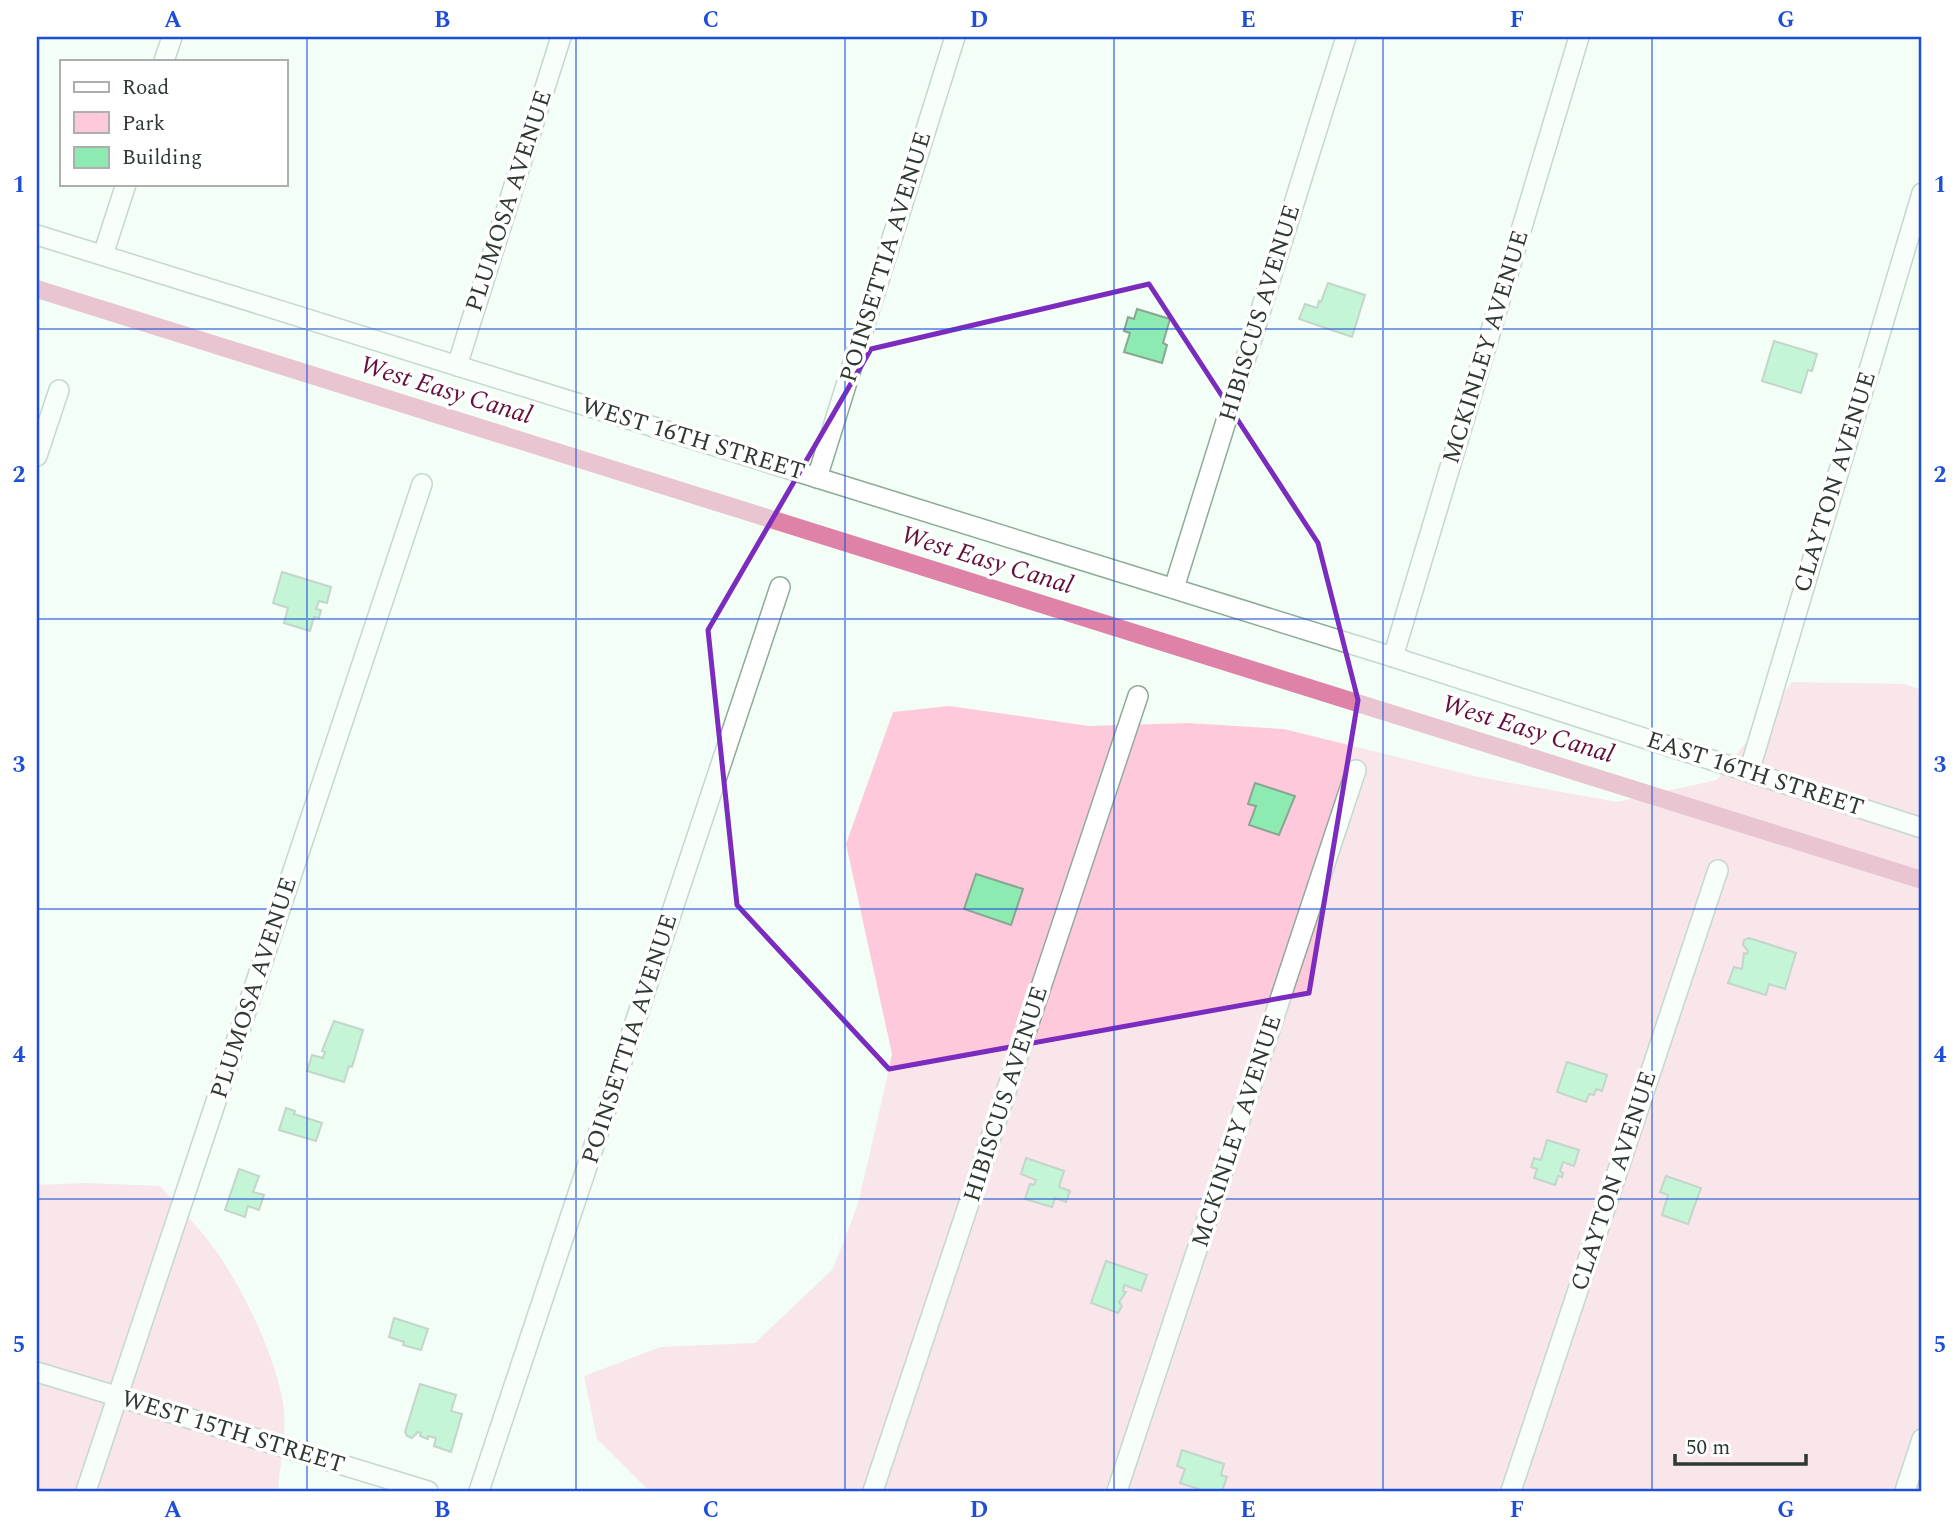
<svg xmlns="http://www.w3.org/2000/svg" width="1959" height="1528" viewBox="0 0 1959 1528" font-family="Spectral,serif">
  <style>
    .green { fill: #ffc9dc }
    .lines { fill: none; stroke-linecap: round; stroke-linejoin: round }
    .canal { stroke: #de82a7; stroke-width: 18 }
    .building { fill: #8debb2; stroke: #89a693; stroke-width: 2 }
    .street-casing { stroke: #8eab98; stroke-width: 22 }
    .street { stroke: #fff; stroke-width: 19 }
    .marked { fill: none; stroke: #7b2cbf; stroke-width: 5; stroke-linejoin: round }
    .grid { fill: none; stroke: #1d4ed8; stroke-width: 2; stroke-opacity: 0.55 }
    .labels { text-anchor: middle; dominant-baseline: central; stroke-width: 7; stroke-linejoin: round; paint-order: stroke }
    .street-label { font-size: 24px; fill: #2d3931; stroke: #fff }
    .water-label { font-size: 26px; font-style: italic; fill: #63113b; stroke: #fff }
    .neatline { fill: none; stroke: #1d4ed8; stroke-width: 2.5 }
    .grid-label { font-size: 23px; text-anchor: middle; font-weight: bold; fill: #1d4ed8 }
  </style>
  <rect width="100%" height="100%" fill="#f2fef6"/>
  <g class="green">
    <polygon points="1792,682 1904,684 1922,690 1922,1491 649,1491 597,1439 584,1376 661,1347 755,1343 833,1269 858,1204 882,1100 892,1054 846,844 893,712 949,706 1089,726 1188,723 1284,729 1478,777 1617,802 1717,780"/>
    <path d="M 85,1183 L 160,1186 C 177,1205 195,1223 210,1243 C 241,1283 278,1360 284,1410 C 286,1436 280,1465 278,1491 L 37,1491 L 37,1185 Z"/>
  </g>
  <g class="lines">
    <polyline class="canal" points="37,289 1922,880"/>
  </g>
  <g class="building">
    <polygon points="1328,283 1365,295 1352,337 1299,319 1305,304 1317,308 1319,301 1321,302"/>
    <polygon points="1137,309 1170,319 1163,343 1167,345 1162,363 1124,352 1130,333 1124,331 1128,317 1134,319"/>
    <polygon points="1774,341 1817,354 1812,371 1808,370 1801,393 1762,381"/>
    <polygon points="282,572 331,587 327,603 319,601 316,609 321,610 319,618 314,617 310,631 284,623 288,608 273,603"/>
    <polygon points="1255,783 1295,796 1279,835 1249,825 1256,806 1248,804"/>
    <polygon points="976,874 1023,889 1011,925 964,909"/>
    <polygon points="1749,938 1796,953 1785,989 1769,984 1766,995 1728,983 1734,967 1742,969 1744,953 1747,954 1748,951 1743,945 1744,940"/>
    <polygon points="334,1021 363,1030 352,1067 349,1066 344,1082 307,1071 312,1055 323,1058 325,1052 322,1051"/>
    <polygon points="1567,1062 1607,1075 1602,1091 1596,1089 1594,1095 1589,1094 1586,1102 1557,1092"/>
    <polygon points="286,1108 295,1111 294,1114 322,1123 316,1141 279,1130"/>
    <polygon points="1547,1140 1579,1150 1574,1166 1563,1162 1560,1171 1563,1173 1562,1177 1558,1176 1555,1185 1534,1178 1537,1169 1531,1167 1534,1158 1541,1160"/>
    <polygon points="1026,1158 1064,1171 1059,1187 1070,1191 1066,1202 1055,1198 1052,1207 1025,1199 1030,1184 1034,1185 1036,1180 1021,1174"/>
    <polygon points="239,1169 259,1176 253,1192 264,1195 259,1210 248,1206 245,1217 225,1210"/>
    <polygon points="1666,1176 1701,1188 1688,1224 1662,1215 1668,1195 1660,1192"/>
    <polygon points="1106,1261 1147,1275 1141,1291 1124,1285 1123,1291 1126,1292 1119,1302 1122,1306 1118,1313 1091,1303"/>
    <polygon points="394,1318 428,1329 421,1350 403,1345 404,1342 389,1337"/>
    <polygon points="420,1384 456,1395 451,1411 462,1414 451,1452 434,1446 436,1438 428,1436 428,1439 420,1436 421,1433 418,1432 412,1438 407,1436 405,1432"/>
    <polygon points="1182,1450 1224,1464 1221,1475 1227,1477 1222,1491 1205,1491 1180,1483 1185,1469 1177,1466"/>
  </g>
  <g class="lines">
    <g class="street-casing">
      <g id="street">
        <polyline points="164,61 172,37"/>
        <polyline points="37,235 1393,657 1922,828"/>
        <polyline points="103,255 126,184"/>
        <polyline points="457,366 561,37"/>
        <polyline points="37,456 59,390"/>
        <polyline points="817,478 955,37"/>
        <polyline points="1174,588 1346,37"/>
        <polyline points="1393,657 1579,37"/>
        <polyline points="1749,772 1922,193"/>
        <polyline points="37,1372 428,1491"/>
        <polyline points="86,1491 422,484"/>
        <polyline points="479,1491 780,587"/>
        <polyline points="873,1491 1138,696"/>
        <polyline points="1117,1491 1356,770"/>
        <polyline points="1511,1491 1718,870"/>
        <polyline points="1905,1491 1922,1439"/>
      </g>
    </g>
    <use href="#street" class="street"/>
  </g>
  <path d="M0 0H1959V1528H0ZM 1149,284 L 1318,543 L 1358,700 L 1309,993 L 889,1069 L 737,905 L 708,630 L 871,349 Z" fill="#f2fef6" fill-opacity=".55" fill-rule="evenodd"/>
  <path class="marked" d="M 1149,284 L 1318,543 L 1358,700 L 1309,993 L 889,1069 L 737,905 L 708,630 L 871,349 Z"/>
  <path class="grid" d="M 307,37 L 307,1491M 576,37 L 576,1491M 845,37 L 845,1491M 1114,37 L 1114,1491M 1383,37 L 1383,1491M 1652,37 L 1652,1491M 37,329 L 1922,329M 37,619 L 1922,619M 37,909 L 1922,909M 37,1199 L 1922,1199"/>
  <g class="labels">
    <g class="street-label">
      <text transform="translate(509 201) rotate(-72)">PLUMOSA AVENUE</text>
      <text transform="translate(886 257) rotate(-73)">POINSETTIA AVENUE</text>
      <text transform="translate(1260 313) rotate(-73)">HIBISCUS AVENUE</text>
      <text transform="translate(1486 347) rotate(-73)">MCKINLEY AVENUE</text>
      <text transform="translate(693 439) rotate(17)">WEST 16TH STREET</text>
      <text transform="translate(1835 482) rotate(-73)">CLAYTON AVENUE</text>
      <text transform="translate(1755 774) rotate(18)">EAST 16TH STREET</text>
      <text transform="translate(254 988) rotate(-72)">PLUMOSA AVENUE</text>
      <text transform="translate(630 1039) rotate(-72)">POINSETTIA AVENUE</text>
      <text transform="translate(1006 1094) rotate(-72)">HIBISCUS AVENUE</text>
      <text transform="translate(1237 1131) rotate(-72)">MCKINLEY AVENUE</text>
      <text transform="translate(1614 1181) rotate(-72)">CLAYTON AVENUE</text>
      <text transform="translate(233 1432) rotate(17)">WEST 15TH STREET</text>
    </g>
    <g class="water-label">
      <text transform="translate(446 390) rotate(17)">West Easy Canal</text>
      <text transform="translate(987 560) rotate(17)">West Easy Canal</text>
      <text transform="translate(1528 729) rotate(17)">West Easy Canal</text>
    </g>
  </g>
  <rect width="1959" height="1528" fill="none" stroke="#ffffff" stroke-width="77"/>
  <rect x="60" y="60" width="228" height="126" fill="#ffffff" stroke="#abb0ad" stroke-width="2"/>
  <rect x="74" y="82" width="35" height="10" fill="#ffffff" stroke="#abb0ad" stroke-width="2"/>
  <text x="122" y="94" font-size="21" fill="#2d3931">Road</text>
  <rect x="74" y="112" width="35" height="21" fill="#ffc9dc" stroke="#abb0ad" stroke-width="2"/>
  <text x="122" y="130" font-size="21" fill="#2d3931">Park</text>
  <rect x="74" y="147" width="35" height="21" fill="#8debb2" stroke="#abb0ad" stroke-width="2"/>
  <text x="122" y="164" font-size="21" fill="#2d3931">Building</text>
  <path d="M1675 1454v10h131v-10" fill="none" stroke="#2d3931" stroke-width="3.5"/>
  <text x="1686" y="1454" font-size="21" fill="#2d3931" stroke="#ffffff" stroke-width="5" paint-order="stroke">50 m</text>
  <rect x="38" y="38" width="1882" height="1452" class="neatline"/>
  <g class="grid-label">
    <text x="173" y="27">A</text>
    <text x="442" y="27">B</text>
    <text x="711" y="27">C</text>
    <text x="979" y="27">D</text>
    <text x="1248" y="27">E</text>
    <text x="1517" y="27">F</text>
    <text x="1786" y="27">G</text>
    <text x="19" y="192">1</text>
    <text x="1940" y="192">1</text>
    <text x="19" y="482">2</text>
    <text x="1940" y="482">2</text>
    <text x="19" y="772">3</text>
    <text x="1940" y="772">3</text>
    <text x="19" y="1062">4</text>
    <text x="1940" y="1062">4</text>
    <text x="19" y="1352">5</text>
    <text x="1940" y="1352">5</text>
    <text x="173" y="1517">A</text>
    <text x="442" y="1517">B</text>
    <text x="711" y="1517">C</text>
    <text x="979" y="1517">D</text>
    <text x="1248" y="1517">E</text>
    <text x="1517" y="1517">F</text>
    <text x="1786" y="1517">G</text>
  </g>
</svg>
